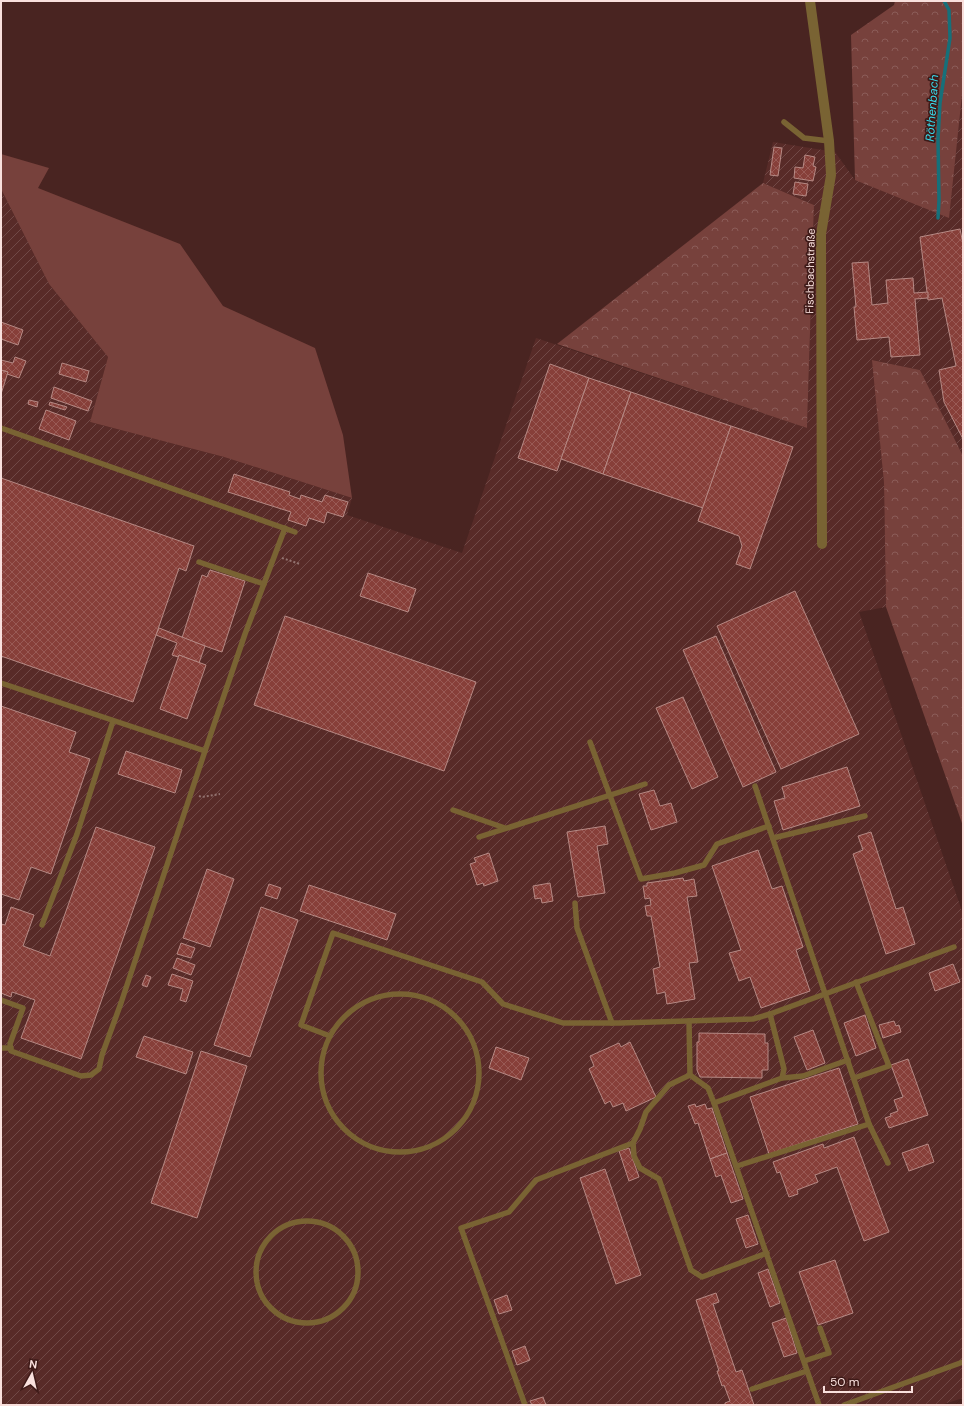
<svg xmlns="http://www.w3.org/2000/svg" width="964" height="1406" viewBox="0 0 964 1406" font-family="'DM Sans',sans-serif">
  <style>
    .industrial { fill: url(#industrial-furrows) }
    .grass { fill: #77413c }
    .forest { fill: url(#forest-crowns) }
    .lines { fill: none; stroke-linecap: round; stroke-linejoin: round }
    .stream { stroke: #16707a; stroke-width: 3.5 }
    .building { fill: url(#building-cross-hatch); stroke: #b68984 }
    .path { stroke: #937370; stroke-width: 2; stroke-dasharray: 2 2; stroke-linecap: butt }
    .service { stroke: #796333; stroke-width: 5.5 }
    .minor { stroke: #796333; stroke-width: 10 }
    .labels { text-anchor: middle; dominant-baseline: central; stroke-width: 3.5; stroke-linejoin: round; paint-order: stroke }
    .street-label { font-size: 11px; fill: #f9e0dd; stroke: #3e1a18 }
    .water-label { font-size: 12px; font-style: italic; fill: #37dcee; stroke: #3e1a18 }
  </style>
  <defs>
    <pattern id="industrial-furrows" width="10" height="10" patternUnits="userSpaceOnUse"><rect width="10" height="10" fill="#582b28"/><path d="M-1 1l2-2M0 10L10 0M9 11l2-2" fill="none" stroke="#714947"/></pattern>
    <pattern id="forest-crowns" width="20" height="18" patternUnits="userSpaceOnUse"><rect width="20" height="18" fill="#77413c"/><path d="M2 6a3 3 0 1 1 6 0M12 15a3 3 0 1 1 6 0" fill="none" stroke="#8b5c58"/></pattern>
    <pattern id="building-cross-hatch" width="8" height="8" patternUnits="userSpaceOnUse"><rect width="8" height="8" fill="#873f39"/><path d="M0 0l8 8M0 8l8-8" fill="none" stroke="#995a55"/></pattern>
  </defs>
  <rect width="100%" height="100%" fill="#492421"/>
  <polygon class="industrial" points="963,85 963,456 920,370 873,360 884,483 886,607 859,612 963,914 963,1398 941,1405 1,1405 1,189 49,284 108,357 90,422 224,457 352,498 347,515 462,553 536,338 807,428 814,205 763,183 773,142 835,152 855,180"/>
  <polygon class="grass" points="1,154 49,168 38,188 180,244 223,306 315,348 343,435 352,498 224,457 90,422 108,357 49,284 1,189"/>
  <g class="forest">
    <polygon points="895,1 963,1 963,85 949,218 855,180 851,35 894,5"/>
    <polygon points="763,183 814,205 807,428 557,344"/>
    <polygon points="872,360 920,370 963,456 963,826 886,607 884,483"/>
  </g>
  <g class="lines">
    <polyline class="stream" points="938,218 939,200 938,139 940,103 950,38 949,10 944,1"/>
  </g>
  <g class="building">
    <polygon points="774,147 782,148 778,176 770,175"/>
    <polygon points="805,155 815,157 813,166 816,167 813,181 794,178 795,167 803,168"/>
    <polygon points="795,182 808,184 806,196 793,194"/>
    <polygon points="960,229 963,244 963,439 944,402 939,370 956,366 942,298 928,300 920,237"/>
    <polygon points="868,262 872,305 888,303 886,280 913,278 914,293 928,292 928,298 915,299 920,355 891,357 889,337 857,340 854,307 856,307 852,263"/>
    <polygon points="1,322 23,330 18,345 1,339"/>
    <polygon points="15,357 26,361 19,378 7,374 8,372 1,370 1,360 13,363"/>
    <polygon points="62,363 89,371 86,382 59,374"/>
    <polygon points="550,364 589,378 557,471 518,458"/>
    <polygon points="1,370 8,372 1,394"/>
    <polygon points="589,378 631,392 603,474 561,459"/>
    <polygon points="54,387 92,401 88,411 51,398"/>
    <polygon points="631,392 731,426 703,508 603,474"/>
    <polygon points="29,400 38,402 37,407 28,404"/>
    <polygon points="50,402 67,407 65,410 49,405"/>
    <polygon points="46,410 76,421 69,440 39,429"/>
    <polygon points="731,426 793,447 750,569 736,564 742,546 739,536 698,521"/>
    <polygon points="234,474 290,492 289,495 300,499 301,495 322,502 325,495 348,502 343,517 327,512 324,523 309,518 306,526 288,520 291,512 228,492"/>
    <polygon points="1,478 194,546 186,571 179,568 133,702 1,656"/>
    <polygon points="210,570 245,581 222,652 182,638 202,575 207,577"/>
    <polygon points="368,573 416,589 408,612 360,596"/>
    <polygon points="795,591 859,734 781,769 717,626"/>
    <polygon points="285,616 476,682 444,771 254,705"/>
    <polygon points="159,628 205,646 199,663 179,655 178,657 172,655 177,643 156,635"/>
    <polygon points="716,636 776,772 743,787 683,650"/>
    <polygon points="179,655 206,665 187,719 160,709"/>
    <polygon points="683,697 718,777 692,789 656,708"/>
    <polygon points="1,706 76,732 69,752 90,759 51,874 31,867 19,900 1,894"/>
    <polygon points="126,751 182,770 175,793 118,774"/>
    <polygon points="847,767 860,806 783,830 774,801 785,798 782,787"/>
    <polygon points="654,790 660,806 671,803 677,822 651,830 639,794"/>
    <polygon points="605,826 608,844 597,846 605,893 578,897 567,832"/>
    <polygon points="96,827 155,847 81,1059 21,1038 35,1000 12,992 11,997 1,993 1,924 5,925 11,907 34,915 23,946 50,956"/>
    <polygon points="871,832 896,909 903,907 915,944 886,954 853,854 863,850 858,836"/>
    <polygon points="758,850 772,889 782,886 803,947 796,950 810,991 761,1008 750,977 739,981 729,953 741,950 712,866"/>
    <polygon points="489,853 498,881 484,886 483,883 477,885 470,864 476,862 474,858"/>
    <polygon points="207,869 234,879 210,947 183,938"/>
    <polygon points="683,878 684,881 694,879 697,896 687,897 698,962 689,963 695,999 667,1004 665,992 657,994 653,969 660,967 651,916 647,916 645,906 651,905 650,898 645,899 643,886 647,886 647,883"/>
    <polygon points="550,883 553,901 542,903 541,898 535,899 533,886"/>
    <polygon points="269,884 281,888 277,899 265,895"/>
    <polygon points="309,885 396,914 387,940 300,911"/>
    <polygon points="261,907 298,920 250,1057 214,1045"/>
    <polygon points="181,943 195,948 191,958 177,954"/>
    <polygon points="177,958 195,965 191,975 173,968"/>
    <polygon points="953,964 960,982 935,991 929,973"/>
    <polygon points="172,974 193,981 186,1002 180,1000 183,989 168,985"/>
    <polygon points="146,975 151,977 147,987 142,985"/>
    <polygon points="865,1015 876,1048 856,1056 844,1023"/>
    <polygon points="894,1021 896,1026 899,1025 901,1032 883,1038 879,1025"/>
    <polygon points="813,1030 825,1063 807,1070 794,1037"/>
    <polygon points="699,1033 765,1034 765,1043 768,1043 768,1070 762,1070 762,1078 700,1077 697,1070 697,1042 699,1042"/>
    <polygon points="144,1036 193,1052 186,1074 136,1057"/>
    <polygon points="630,1042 656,1097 626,1111 623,1103 613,1107 610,1101 605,1104 589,1069 594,1066 590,1056 619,1043 621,1047"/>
    <polygon points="496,1047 529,1058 521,1080 489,1068"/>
    <polygon points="201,1051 247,1066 197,1218 151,1203"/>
    <polygon points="908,1059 928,1115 889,1128 885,1118 891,1116 890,1114 898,1111 894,1100 903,1097 891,1065"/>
    <polygon points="839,1068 858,1124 769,1154 750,1097"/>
    <polygon points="695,1104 696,1107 705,1104 707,1109 712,1108 727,1153 710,1159 698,1123 695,1124 688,1106"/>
    <polygon points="854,1137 889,1232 864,1241 837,1167 815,1175 818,1182 797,1190 798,1194 789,1197 780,1172 777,1173 773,1162 823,1144 824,1148"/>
    <polygon points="928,1144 934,1162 909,1171 902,1153"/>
    <polygon points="629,1148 639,1177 629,1181 619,1151"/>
    <polygon points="727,1153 743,1199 731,1203 721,1175 716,1177 710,1159"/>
    <polygon points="605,1169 641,1275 616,1284 580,1178"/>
    <polygon points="748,1215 758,1244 746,1248 736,1219"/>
    <polygon points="835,1260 853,1313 818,1325 799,1272"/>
    <polygon points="768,1269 780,1303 770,1307 758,1273"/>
    <polygon points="716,1293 719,1302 713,1304 736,1372 742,1370 754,1405 725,1405 725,1403 730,1401 724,1385 722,1386 717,1371 719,1371 696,1300"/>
    <polygon points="507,1295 512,1310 499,1314 494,1300"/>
    <polygon points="786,1318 797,1353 784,1357 772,1323"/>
    <polygon points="525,1346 530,1360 517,1365 512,1351"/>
    <polygon points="543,1397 546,1405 532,1405 530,1401"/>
  </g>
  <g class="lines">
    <g class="path">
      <polyline points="282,558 300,564"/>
      <polyline points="199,796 202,797 220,794"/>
    </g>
    <g class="service">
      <polyline points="784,122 804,138 829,141"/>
      <polyline points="1,428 295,532"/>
      <polyline points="199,562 264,584"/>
      <polyline points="1,683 205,751"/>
      <polyline points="590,742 641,879 675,873 704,865 717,844 769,826"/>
      <polyline points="453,810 505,828"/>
      <polyline points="479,837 645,784"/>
      <polyline points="773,838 865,816"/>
      <polyline points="575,903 577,928 612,1023"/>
      <polyline points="42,925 77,834 113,721"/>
      <circle cx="400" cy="1073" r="79"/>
      <polyline points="1,1000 23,1008 10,1044 11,1051 81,1076 91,1075 99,1069 102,1055 121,1003 205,751 245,634 285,528"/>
      <polyline points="689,1021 690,1075 708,1088 714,1103 782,1078 784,1069 770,1014 954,947"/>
      <polyline points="330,1036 301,1025 333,933 482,982 503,1004 563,1023 620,1023 753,1019 770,1014"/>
      <polyline points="1,1048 11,1048"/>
      <polyline points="690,1075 669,1085 646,1112 640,1129 633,1143 634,1156 640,1168 659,1179 691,1270 702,1277 767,1253"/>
      <polyline points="782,1078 803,1076 848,1060"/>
      <polyline points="854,1078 889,1066 856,982"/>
      <polyline points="714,1103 819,1405"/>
      <polyline points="869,1124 888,1163"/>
      <polyline points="737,1166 869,1124 755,786"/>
      <circle cx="307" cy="1272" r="51"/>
      <polyline points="804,1361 829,1353 820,1328"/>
      <polyline points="752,1389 807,1371"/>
      <polyline points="525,1405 461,1228 509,1212 536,1180 633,1143"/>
      <polyline points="844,1405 963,1362"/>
    </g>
    <polyline class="minor" points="810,1 829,141 831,175 821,234 822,544"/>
  </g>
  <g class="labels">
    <g class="street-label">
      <text transform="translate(810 271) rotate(-89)">Fischbachstraße</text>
    </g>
    <g class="water-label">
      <text transform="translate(932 108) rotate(-86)">Röthenbach</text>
    </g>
  </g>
  <rect width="964" height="1406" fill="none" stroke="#f9e0dd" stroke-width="4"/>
  <g transform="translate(32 1374) rotate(8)" stroke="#3e1a18" stroke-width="3" paint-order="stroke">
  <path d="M0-3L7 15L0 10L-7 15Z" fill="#f9e0dd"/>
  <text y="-6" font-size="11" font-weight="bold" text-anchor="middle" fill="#f9e0dd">N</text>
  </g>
  <path d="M824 1386v6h88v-6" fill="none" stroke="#f9e0dd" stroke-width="2"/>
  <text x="830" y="1386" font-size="12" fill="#f9e0dd" stroke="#3e1a18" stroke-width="3" paint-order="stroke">50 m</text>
</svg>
